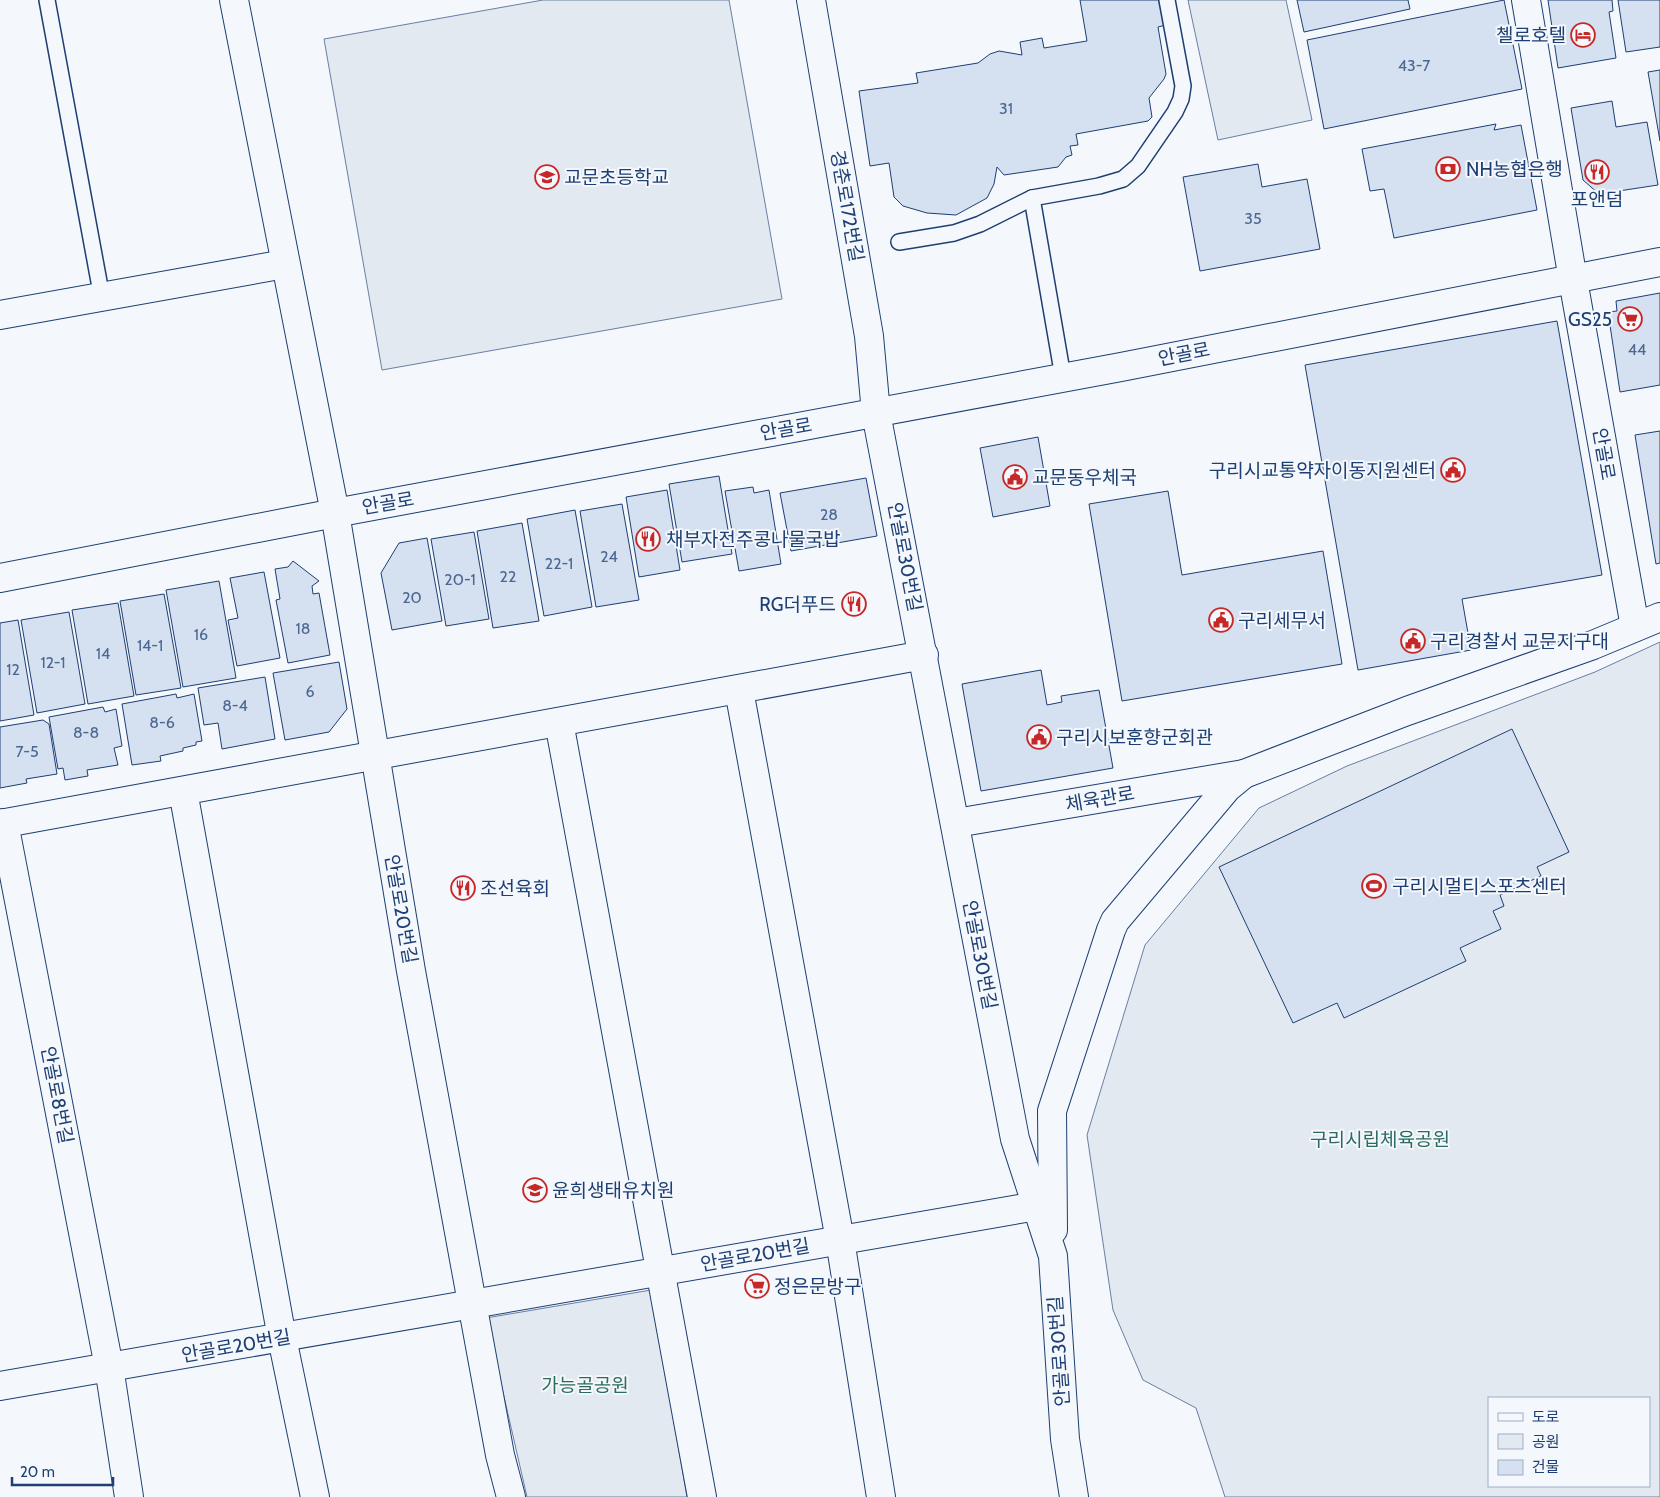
<svg xmlns="http://www.w3.org/2000/svg" width="1660" height="1497" viewBox="0 0 1660 1497" font-family="Cabin,'Noto Sans KR',sans-serif">
  <style>
    .green { fill: #e3e9f0; stroke: #687fa3; fill-rule: evenodd }
    .building { fill: #d5e0f0; stroke: #1d3f73 }
    .lines { fill: none; stroke-linecap: round; stroke-linejoin: round }
    .service-casing { stroke: #1d3f73; stroke-width: 18 }
    .minor-casing { stroke: #1d3f73; stroke-width: 30 }
    .tertiary-casing { stroke: #1d3f73; stroke-width: 30 }
    .service { stroke: #f4f7fb; stroke-width: 15 }
    .minor { stroke: #f4f7fb; stroke-width: 28 }
    .tertiary { stroke: #f4f7fb; stroke-width: 28 }
    .labels { text-anchor: middle; dominant-baseline: central; stroke-width: 4; stroke-linejoin: round; paint-order: stroke }
    .number-label { font-size: 16px; fill: #4b6792 }
    .poi-label { font-size: 19px; fill: #1d3f73; stroke: #f4f7fb; text-anchor: start }
    .street-label { font-size: 19px; fill: #1d3f73; stroke: #f4f7fb }
    .park-label { font-size: 19px; fill: #2c6c60; stroke: #f4f7fb }
  </style>
  <rect width="100%" height="100%" fill="#f4f7fb"/>
  <g class="green">
    <polygon points="543,0 729,0 782,299 382,370 324,39"/>
    <polygon points="1188,0 1286,0 1312,120 1218,140"/>
    <path d="M 1660,642 L 1660,1497 L 1225,1497 L 1196,1408 L 1143,1380 L 1113,1310 L 1087,1135 L 1145,945 L 1259,808 L 1347,766 L 1595,672 ZM 1489,1398 L 1649,1398 L 1649,1486 L 1489,1486 Z"/>
    <polygon points="651,1290 687,1497 527,1497 486,1318"/>
  </g>
  <g class="building">
    <polygon points="1080,0 1162,0 1166,25 1158,27 1166,74 1164,79 1149,98 1152,117 1148,121 1076,134 1078,145 1070,146 1072,155 1066,157 1058,167 1004,175 997,167 994,184 987,198 956,215 927,213 903,206 894,197 889,163 870,166 859,91 918,83 916,73 978,63 990,54 999,51 1022,55 1020,42 1042,38 1044,48 1087,41"/>
    <polygon points="1297,0 1408,0 1410,9 1304,32"/>
    <polygon points="1504,0 1522,89 1324,129 1307,40"/>
    <polygon points="1548,0 1612,0 1613,11 1609,12 1616,58 1558,68"/>
    <polygon points="1618,0 1660,0 1660,47 1626,52"/>
    <polygon points="1660,70 1660,141 1648,72"/>
    <polygon points="1612,101 1616,127 1647,122 1658,185 1599,194 1583,180 1571,108"/>
    <polygon points="1496,124 1494,130 1521,125 1537,210 1394,238 1384,189 1370,191 1362,149"/>
    <polygon points="1258,164 1262,187 1307,179 1320,249 1200,271 1183,177"/>
    <polygon points="1660,293 1660,385 1620,392 1608,312 1617,311 1616,301"/>
    <polygon points="1557,321 1602,575 1462,599 1471,650 1358,670 1305,365"/>
    <polygon points="1660,431 1660,563 1656,564 1635,435"/>
    <polygon points="1038,437 1050,506 993,517 980,448"/>
    <polygon points="719,476 732,554 682,562 669,484"/>
    <polygon points="866,478 877,536 791,551 780,493"/>
    <polygon points="753,487 754,493 769,490 781,564 739,571 725,491"/>
    <polygon points="667,490 680,570 639,577 626,497"/>
    <polygon points="1168,491 1182,575 1323,551 1342,664 1122,701 1089,504"/>
    <polygon points="622,504 639,600 596,607 580,511"/>
    <polygon points="575,510 592,607 544,616 527,519"/>
    <polygon points="522,523 539,621 493,628 477,531"/>
    <polygon points="474,532 489,619 446,626 431,539"/>
    <polygon points="427,538 442,621 392,630 381,573 399,543"/>
    <polygon points="293,561 319,581 312,586 313,594 319,593 330,655 288,663 276,600 280,599 275,569 288,567"/>
    <polygon points="264,572 280,658 237,666 228,620 238,618 230,578"/>
    <polygon points="219,581 236,678 183,687 166,590"/>
    <polygon points="164,594 181,688 136,695 120,601"/>
    <polygon points="118,603 134,696 88,704 72,610"/>
    <polygon points="69,612 85,704 37,713 21,620"/>
    <polygon points="18,620 34,715 0,721 0,623"/>
    <polygon points="339,662 347,709 329,732 285,740 273,673"/>
    <polygon points="1041,670 1047,705 1062,702 1061,696 1099,690 1113,768 981,791 962,684"/>
    <polygon points="265,677 275,739 222,749 218,723 204,725 198,688"/>
    <polygon points="176,694 177,698 194,694 202,741 196,742 196,745 183,748 183,751 160,756 161,761 132,765 122,704"/>
    <polygon points="103,707 105,712 116,709 122,746 114,748 118,765 87,770 88,776 65,780 63,768 58,769 49,717"/>
    <polygon points="43,720 49,724 57,774 26,779 27,783 0,788 0,727"/>
    <polygon points="1512,729 1569,852 1537,867 1541,876 1500,895 1504,906 1493,911 1501,929 1460,948 1466,961 1344,1018 1337,1003 1293,1023 1219,867"/>
  </g>
  <g class="lines">
    <g class="service-casing">
      <g id="service">
        <polyline points="47,0 102,298"/>
        <polyline points="1032,198 1063,377"/>
        <polyline points="899,242 954,233 980,224 1032,198 1099,186 1123,179 1138,166 1175,112 1181,99 1183,86 1167,0"/>
      </g>
    </g>
    <g class="minor-casing">
      <g id="minor">
        <polyline points="234,0 335,513 411,971 500,1455 511,1497"/>
        <polyline points="811,0 869,336 876,413 1015,1139 1053,1256 1065,1439 1074,1497"/>
        <polyline points="1526,0 1573,280 1635,627"/>
        <polyline points="0,315 285,264"/>
        <polyline points="739,690 840,1240 881,1497"/>
        <polyline points="559,722 702,1497"/>
        <polyline points="183,791 282,1338 315,1497"/>
        <polyline points="4,823 109,1367 129,1497"/>
        <polyline points="956,823 1244,774"/>
        <polyline points="0,824 924,655"/>
        <polyline points="1053,1230 1052,1111 1111,930 1115,921 1227,788 1244,774 1407,711 1593,645 1660,617"/>
        <polyline points="0,1386 1037,1206"/>
      </g>
    </g>
    <g class="tertiary-casing">
      <polyline id="tertiary" points="0,578 335,513 1121,367 1660,262"/>
    </g>
    <use href="#service" class="service"/>
    <use href="#minor" class="minor"/>
    <use href="#tertiary" class="tertiary"/>
  </g>
  <defs>
    <g id="hotel-ring" transform="scale(1.25)"><circle r="9.5" fill="#f4f7fb" stroke="#c62828" stroke-width="1.5"/><path d="M-6-4.5h1.5V1H6V5H4.5V3h-9V5H-6ZM-4 0a1.8 1.8 0 1 1 3.6 0ZM.5 0V-2.5h3Q6-2.5 6 0Z" fill="#c62828"/></g>
    <g id="bank-ring" transform="scale(1.25)"><circle r="9.5" fill="#f4f7fb" stroke="#c62828" stroke-width="1.5"/><path d="M-6-4H6V4H-6ZM0-2.3a2.3 2.3 0 1 0 0 4.6a2.3 2.3 0 1 0 0-4.6Z" fill="#c62828"/></g>
    <g id="restaurant-ring" transform="scale(1.25)"><circle r="9.5" fill="#f4f7fb" stroke="#c62828" stroke-width="1.5"/><path d="M-5-6h1v4h1v-4h1v4h1v-4h1v5L-1.5 .5V6h-2V.5L-5-1ZM5-6V6H3V1.5H1.5Q1.5-4 5-6Z" fill="#c62828"/></g>
    <g id="school-ring" transform="scale(1.25)"><circle r="9.5" fill="#f4f7fb" stroke="#c62828" stroke-width="1.5"/><path d="M0-5L7-2L0 1L-7-2ZM-4 1L0 2.5L4 1V4Q0 6-4 4Z" fill="#c62828"/></g>
    <g id="supermarket-ring" transform="scale(1.25)"><circle r="9.5" fill="#f4f7fb" stroke="#c62828" stroke-width="1.5"/><path d="M-6-5.5h2.5l.6 2H6L4.5 2H-2.5L-4.4-4H-6ZM-1.5 3.2a1.3 1.3 0 1 0 .1 0ZM3 3.2a1.3 1.3 0 1 0 .1 0Z" fill="#c62828"/></g>
    <g id="civic-ring" transform="scale(1.25)"><circle r="9.5" fill="#f4f7fb" stroke="#c62828" stroke-width="1.5"/><path d="M-.6-6.5H3V-4.5H.6V-3L4-1V1h2V6H-6V1h2V-1L-.6-3ZM-1.2 2.5V6h2.4V2.5Z" fill="#c62828"/></g>
    <g id="stadium-ring" transform="scale(1.25)"><circle r="9.5" fill="#f4f7fb" stroke="#c62828" stroke-width="1.5"/><path d="M0-5a6.5 5 0 1 0 0 10a6.5 5 0 1 0 0-10ZM-3.5-1.8h7v3.6h-7Z" fill="#c62828"/></g>
  </defs>
  <g fill-rule="evenodd">
    <use href="#hotel-ring" x="1583" y="35"/>
    <use href="#bank-ring" x="1448" y="169"/>
    <use href="#restaurant-ring" x="1597" y="172"/>
    <use href="#school-ring" x="547" y="177"/>
    <use href="#supermarket-ring" x="1630" y="319"/>
    <use href="#civic-ring" x="1453" y="470"/>
    <use href="#civic-ring" x="1015" y="477"/>
    <use href="#restaurant-ring" x="648" y="539"/>
    <use href="#restaurant-ring" x="854" y="604"/>
    <use href="#civic-ring" x="1221" y="620"/>
    <use href="#civic-ring" x="1413" y="641"/>
    <use href="#civic-ring" x="1039" y="737"/>
    <use href="#stadium-ring" x="1374" y="886"/>
    <use href="#restaurant-ring" x="463" y="888"/>
    <use href="#school-ring" x="535" y="1190"/>
    <use href="#supermarket-ring" x="757" y="1286"/>
  </g>
  <g class="labels">
    <g class="number-label">
      <text x="1414" y="65">43-7</text>
      <text x="1006" y="108">31</text>
      <text x="1253" y="218">35</text>
      <text x="1637" y="349">44</text>
      <text x="829" y="514">28</text>
      <text x="609" y="556">24</text>
      <text x="559" y="563">22-1</text>
      <text x="508" y="576">22</text>
      <text x="460" y="579">20-1</text>
      <text x="412" y="597">20</text>
      <text x="303" y="628">18</text>
      <text x="201" y="634">16</text>
      <text x="150" y="645">14-1</text>
      <text x="103" y="653">14</text>
      <text x="53" y="662">12-1</text>
      <text x="13" y="669">12</text>
      <text x="310" y="691">6</text>
      <text x="235" y="705">8-4</text>
      <text x="162" y="722">8-6</text>
      <text x="86" y="732">8-8</text>
      <text x="27" y="751">7-5</text>
    </g>
    <g class="poi-label">
      <text x="1566" y="35" text-anchor="end">첼로호텔</text>
      <text x="1466" y="169">NH농협은행</text>
      <text x="564" y="177">교문초등학교</text>
      <text x="1597" y="199" text-anchor="middle">포앤덤</text>
      <text x="1612" y="319" text-anchor="end">GS25</text>
      <text x="1436" y="470" text-anchor="end">구리시교통약자이동지원센터</text>
      <text x="1032" y="477">교문동우체국</text>
      <text x="666" y="539">채부자전주콩나물국밥</text>
      <text x="836" y="604" text-anchor="end">RG더푸드</text>
      <text x="1238" y="620">구리세무서</text>
      <text x="1430" y="641">구리경찰서 교문지구대</text>
      <text x="1056" y="737">구리시보훈향군회관</text>
      <text x="1392" y="886">구리시멀티스포츠센터</text>
      <text x="480" y="888">조선육회</text>
      <text x="552" y="1190">윤희생태유치원</text>
      <text x="774" y="1286">정은문방구</text>
    </g>
    <g class="street-label">
      <text transform="translate(847 206) rotate(80)">경춘로172번길</text>
      <text transform="translate(1184 354) rotate(-11)">안골로</text>
      <text transform="translate(786 429) rotate(-10)">안골로</text>
      <text transform="translate(1604 454) rotate(80)">안골로</text>
      <text transform="translate(388 503) rotate(-10)">안골로</text>
      <text transform="translate(905 557) rotate(79)">안골로30번길</text>
      <text transform="translate(1100 799) rotate(-10)">체육관로</text>
      <text transform="translate(401 909) rotate(80)">안골로20번길</text>
      <text transform="translate(980 955) rotate(79)">안골로30번길</text>
      <text transform="translate(57 1095) rotate(79)">안골로8번길</text>
      <text transform="translate(755 1255) rotate(-10)">안골로20번길</text>
      <text transform="translate(236 1346) rotate(-10)">안골로20번길</text>
      <text transform="translate(1059 1351) rotate(-94)">안골로30번길</text>
    </g>
    <g class="park-label">
      <text x="1380" y="1139">구리시립체육공원</text>
      <text x="585" y="1385">가능골공원</text>
    </g>
  </g>
  <rect x="1488" y="1397" width="162" height="90" fill="#f4f7fb" stroke="#9eadc5"/>
  <rect x="1498" y="1413" width="25" height="8" fill="#f4f7fb" stroke="#9eadc5"/>
  <text x="1532" y="1422" font-size="15" fill="#1d3f73">도로</text>
  <rect x="1498" y="1434" width="25" height="15" fill="#e3e9f0" stroke="#9eadc5"/>
  <text x="1532" y="1447" font-size="15" fill="#1d3f73">공원</text>
  <rect x="1498" y="1460" width="25" height="15" fill="#d5e0f0" stroke="#9eadc5"/>
  <text x="1532" y="1472" font-size="15" fill="#1d3f73">건물</text>
  <path d="M12 1477v8h101v-8" fill="none" stroke="#1d3f73" stroke-width="2.5"/>
  <text x="20" y="1477" font-size="15" fill="#1d3f73" stroke="#f4f7fb" stroke-width="4" paint-order="stroke">20 m</text>
</svg>
